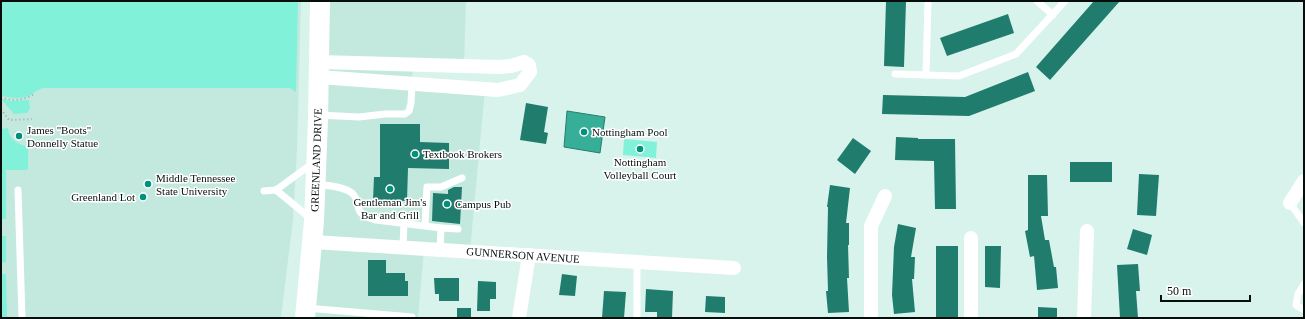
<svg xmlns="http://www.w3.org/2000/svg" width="1305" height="319" viewBox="0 0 1305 319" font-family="Georgia,serif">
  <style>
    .built { fill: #c3e9df }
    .green { fill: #81f1da }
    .water { fill: #36ae98; stroke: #277e6e }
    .building { fill: #207c6c }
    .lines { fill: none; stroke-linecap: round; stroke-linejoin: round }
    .path { stroke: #96ada7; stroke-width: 2; stroke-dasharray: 1 3; stroke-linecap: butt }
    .lane { stroke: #fff; stroke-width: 7 }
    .street { stroke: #fff; stroke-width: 14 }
    .secondary { stroke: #fff; stroke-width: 20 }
    .poi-dot { fill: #00917d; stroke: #fff; stroke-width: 1.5 }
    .labels { text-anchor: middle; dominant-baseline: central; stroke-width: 3; stroke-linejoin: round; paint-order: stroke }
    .poi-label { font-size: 11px; fill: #050e0b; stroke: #fff; text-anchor: start }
    .street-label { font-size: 11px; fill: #050e0b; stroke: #fff }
  </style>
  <rect width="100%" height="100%" fill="#d7f3ec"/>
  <g class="built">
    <polygon points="1,1 301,1 297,150 293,219 281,318 1,318"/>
    <polygon points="320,1 466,1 464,65 413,65 412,83 485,89 470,251 424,249 418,318 305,318"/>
  </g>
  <g class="green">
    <path d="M 1,1 L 298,1 L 296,92 L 290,88 L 44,88 C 38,89 34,93 29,96 C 20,99 11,98 2,96 Z"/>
    <polygon points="1,99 12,101 29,100 30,109 27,113 14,114"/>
    <path d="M 8,128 C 10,141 17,143 28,147 L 28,169 L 26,170 L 6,170 L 6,219 L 1,219 L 1,129 Z"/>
    <polygon points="624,139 657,142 656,158 623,155"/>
    <polygon points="1,236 6,236 6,262 1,263"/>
    <polygon points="1,274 6,274 7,318 1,318"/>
  </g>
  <polygon class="water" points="567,111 605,117 600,153 564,147"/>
  <g class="building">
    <polygon points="886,1 906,1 904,67 884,66"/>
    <polygon points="1094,1 1120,1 1050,80 1036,67"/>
    <polygon points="1008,14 1014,33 947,56 940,38"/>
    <polygon points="1028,72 1035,91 969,116 882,114 883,95 965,97"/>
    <polygon points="526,103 548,107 544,132 548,133 546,144 520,140"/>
    <polygon points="380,124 420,124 420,142 449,143 449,169 408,168 407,201 373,200 374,177 380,177"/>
    <polygon points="896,137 918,138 918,139 955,139 956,209 935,209 934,161 895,160"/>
    <polygon points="853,138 871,151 855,174 837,160"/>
    <rect x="1070" y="162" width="42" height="20"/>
    <polygon points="1139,174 1159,175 1156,216 1137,215"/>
    <polygon points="1028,175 1047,175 1048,216 1041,216 1045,240 1049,240 1054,267 1056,267 1058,288 1037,290 1034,256 1030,257 1025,231 1028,230"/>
    <polygon points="830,185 850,188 846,223 849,223 849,245 848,245 849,278 847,278 849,312 828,313 826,291 828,291 827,257 828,207 827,207"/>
    <polygon points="454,187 462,187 460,224 432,221 433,193 448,194 448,190"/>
    <polygon points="898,224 916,228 911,257 915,257 914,279 912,279 915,312 894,314 892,295 894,247"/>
    <polygon points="1133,229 1152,235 1147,255 1127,249"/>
    <rect x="936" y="246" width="22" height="72"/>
    <polygon points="985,246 1001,246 1000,288 985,287"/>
    <polygon points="368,260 386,260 386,273 405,273 405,281 408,281 408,296 368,296"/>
    <polygon points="1138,264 1140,291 1136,291 1138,318 1120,318 1117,265"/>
    <polygon points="562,274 577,276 575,296 559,295"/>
    <polygon points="434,278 459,278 459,301 439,301 439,294 435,294"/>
    <polygon points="478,281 496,282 496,299 490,299 490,311 477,311"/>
    <polygon points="646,289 673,291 672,318 657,318 657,312 645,312"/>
    <polygon points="604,291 626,292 624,318 602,318"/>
    <polygon points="706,296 725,297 725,313 705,312"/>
    <polygon points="1038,307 1057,308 1057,318 1038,318"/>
    <rect x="457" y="308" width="14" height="10"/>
  </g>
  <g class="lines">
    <g class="path">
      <path d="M 1,97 C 12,102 24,100 34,94"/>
      <polyline points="1,109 9,120 32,119"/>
    </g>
    <g class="lane">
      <polyline points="1037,1 1053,15"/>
      <polyline points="895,74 959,76 1016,54 1065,1"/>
      <polyline points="926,75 928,1"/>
      <polyline points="318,115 359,117 385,114 405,114 409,111 411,103 412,84"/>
      <path d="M 317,184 C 328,186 343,186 352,193 C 364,204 349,213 376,220 L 441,228 L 440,250"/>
      <polyline points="18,190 22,318"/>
      <polyline points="276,190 313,163"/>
      <polyline points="264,191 276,190 310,218"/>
      <polyline points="1290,203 1304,223"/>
      <polyline points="425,225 427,187 441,187 462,178"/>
      <polyline points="441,228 458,229"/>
      <polyline points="403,247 404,222"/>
      <polyline points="637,262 637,318"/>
      <polyline points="1304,284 1298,294 1296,305 1304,310"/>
      <polyline points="306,308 412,317"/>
    </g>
    <g class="street">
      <polyline points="319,77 498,90 520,85 530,72 529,65 524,62 511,66 500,67 319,62"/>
      <polyline points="1290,203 1304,181"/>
      <polyline points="313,242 734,268"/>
      <polyline points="519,318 529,255"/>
      <polyline points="871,318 871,226 885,196"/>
      <polyline points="971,318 971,238"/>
      <polyline points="1084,318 1087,231"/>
    </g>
    <polyline class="secondary" points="305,318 314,221 318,119 320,1"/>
  </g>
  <g class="poi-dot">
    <circle cx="584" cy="132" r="4"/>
    <circle cx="19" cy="136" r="4"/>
    <circle cx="640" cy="149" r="4"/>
    <circle cx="415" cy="154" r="4"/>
    <circle cx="148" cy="184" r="4"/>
    <circle cx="390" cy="189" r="4"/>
    <circle cx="143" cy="197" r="4"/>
    <circle cx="447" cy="204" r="4"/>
  </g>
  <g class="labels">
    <g class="poi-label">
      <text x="27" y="130">James "Boots"<tspan x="27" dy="13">Donnelly Statue</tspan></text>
      <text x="592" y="132">Nottingham Pool</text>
      <text x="423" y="154">Textbook Brokers</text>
      <text x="640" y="162" text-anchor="middle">Nottingham<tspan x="640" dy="13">Volleyball Court</tspan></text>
      <text x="156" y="178">Middle Tennessee<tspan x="156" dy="13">State University</tspan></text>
      <text x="135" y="197" text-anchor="end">Greenland Lot</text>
      <text x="390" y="202" text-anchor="middle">Gentleman Jim's<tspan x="390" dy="13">Bar and Grill</tspan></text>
      <text x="455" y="204">Campus Pub</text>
    </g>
    <g class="street-label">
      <text transform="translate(316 160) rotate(-88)">GREENLAND DRIVE</text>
      <text transform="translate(523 255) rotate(4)">GUNNERSON AVENUE</text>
    </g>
  </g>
  <rect width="1305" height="319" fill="none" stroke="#050e0b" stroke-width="4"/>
  <path d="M1161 295v6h89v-6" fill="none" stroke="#050e0b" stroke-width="2"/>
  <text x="1167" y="295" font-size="12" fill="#050e0b" stroke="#ffffff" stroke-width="3" paint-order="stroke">50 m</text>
</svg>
